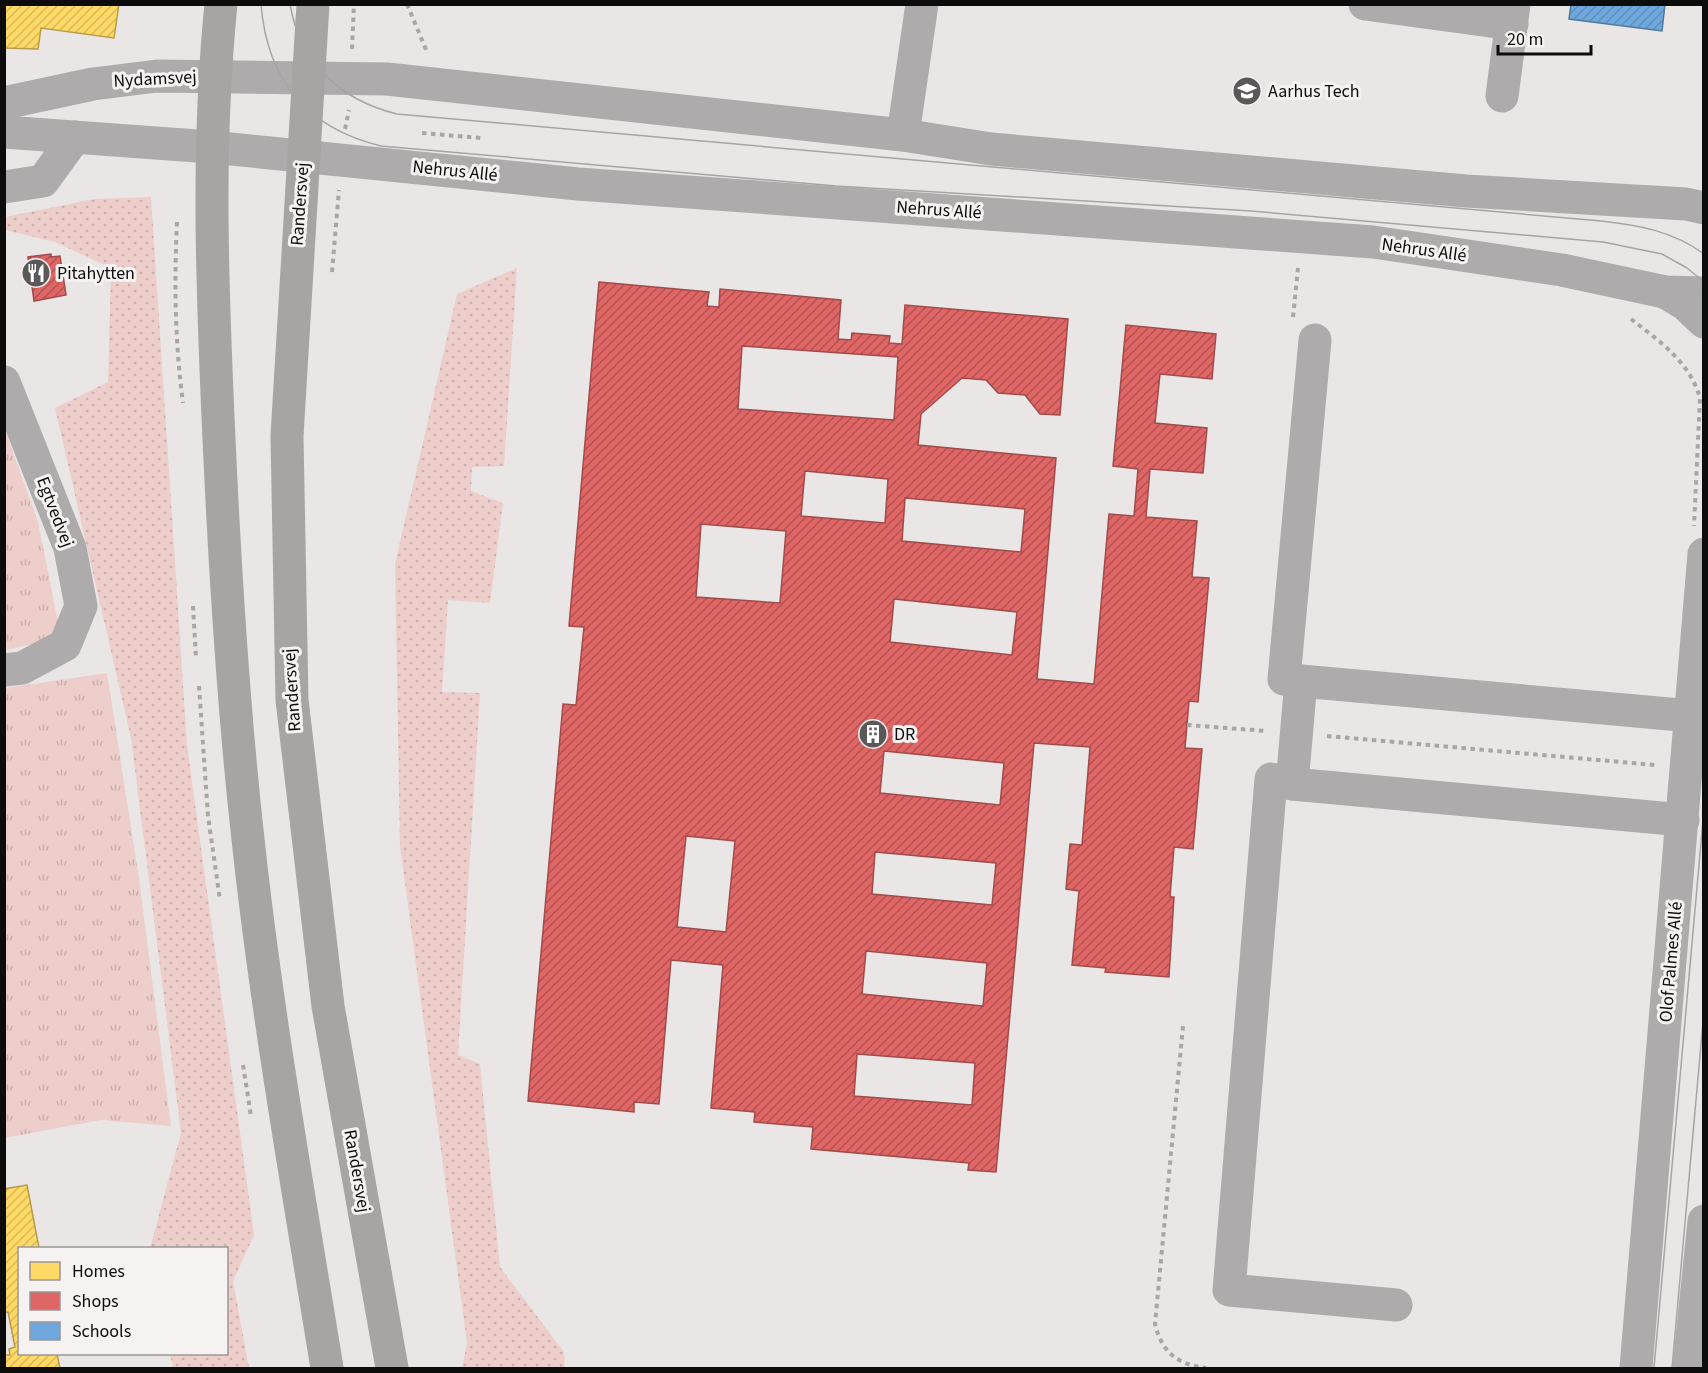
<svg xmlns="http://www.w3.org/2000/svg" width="1708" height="1373" viewBox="0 0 1708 1373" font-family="'Source Sans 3',sans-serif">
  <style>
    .grass { fill: url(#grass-dots) }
    .park { fill: url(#park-tufts) }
    .homes { fill: url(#homes-hatch); stroke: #b69c4b; stroke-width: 1.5 }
    .shops { fill: url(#shops-hatch); stroke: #a14b4b; stroke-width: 1.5; fill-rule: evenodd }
    .schools { fill: url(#schools-hatch); stroke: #52799e; stroke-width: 1.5 }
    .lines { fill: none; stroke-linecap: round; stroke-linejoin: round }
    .path { stroke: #a8a6a6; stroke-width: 4; stroke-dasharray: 4.5 4.5; stroke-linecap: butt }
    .minor { stroke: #adabab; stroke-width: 33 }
    .major { stroke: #a6a5a4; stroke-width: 33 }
    .tram { stroke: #a7a5a4; stroke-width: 1.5 }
    .labels { text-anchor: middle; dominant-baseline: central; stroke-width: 6; stroke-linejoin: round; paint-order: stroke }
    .street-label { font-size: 18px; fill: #0d0c0c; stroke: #f7f2f2 }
    .poi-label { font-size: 18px; fill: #0d0c0c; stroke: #f7f2f2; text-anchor: start }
  </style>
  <defs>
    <pattern id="grass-dots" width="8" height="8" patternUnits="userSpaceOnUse" patternTransform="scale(1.5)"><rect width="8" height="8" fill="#edceca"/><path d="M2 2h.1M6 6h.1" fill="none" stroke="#cab0ac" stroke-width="1.8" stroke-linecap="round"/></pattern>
    <pattern id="park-tufts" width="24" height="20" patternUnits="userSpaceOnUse" patternTransform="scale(1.5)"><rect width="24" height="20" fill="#edceca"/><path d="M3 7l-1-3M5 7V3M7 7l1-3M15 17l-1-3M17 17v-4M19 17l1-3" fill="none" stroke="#cab0ac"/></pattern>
    <pattern id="homes-hatch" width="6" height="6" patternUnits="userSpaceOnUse" patternTransform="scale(1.5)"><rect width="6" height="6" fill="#ffd966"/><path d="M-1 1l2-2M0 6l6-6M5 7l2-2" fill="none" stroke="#d9b957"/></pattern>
    <pattern id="shops-hatch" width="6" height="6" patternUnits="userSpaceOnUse" patternTransform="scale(1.5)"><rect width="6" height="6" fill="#e06666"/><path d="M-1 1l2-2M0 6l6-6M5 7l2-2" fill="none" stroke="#b45252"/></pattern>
    <pattern id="schools-hatch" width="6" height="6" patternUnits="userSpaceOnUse" patternTransform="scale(1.5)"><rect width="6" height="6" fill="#6fa8dc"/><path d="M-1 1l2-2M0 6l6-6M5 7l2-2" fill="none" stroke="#5f8fbc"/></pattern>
  </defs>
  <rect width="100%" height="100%" fill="#e9e6e5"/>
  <g class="grass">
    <polygon points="151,197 187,745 254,1235 233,1281 249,1368 173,1368 170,1354 226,1354 226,1248 150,1248 181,1133 131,738 55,408 108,382 111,268 55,242 5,230 5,217 94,199"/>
    <polygon points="517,268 504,466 472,467 471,491 503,503 490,603 448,600 442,692 480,693 458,1055 480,1064 500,1267 564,1352 565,1368 462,1368 467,1343 400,846 395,564 457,294"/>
  </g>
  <g class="park">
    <polygon points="4,427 38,522 58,622 47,641 5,650"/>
    <polygon points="107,673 139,879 171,1126 101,1120 5,1138 5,688"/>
  </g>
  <g class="homes">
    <polygon points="4,4 119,4 114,38 41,28 38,49 4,48"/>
    <polygon points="27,1185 39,1248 20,1248 20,1354 57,1354 60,1368 4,1368 4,1355 10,1355 9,1349 15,1347 8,1312 4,1313 4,1189"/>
  </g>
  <g class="shops">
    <polygon points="51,254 51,257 60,256 66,295 34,301 28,257"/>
    <path d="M 599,282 L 709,292 L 707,306 L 719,307 L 720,289 L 841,300 L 838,339 L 851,340 L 852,333 L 890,336 L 889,343 L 902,344 L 905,305 L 1068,319 L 1060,415 L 1040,414 L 1025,395 L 998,393 L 986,380 L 962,378 L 921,414 L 918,445 L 1056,458 L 1037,679 L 1094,684 L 1109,514 L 1134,516 L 1138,469 L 1113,466 L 1126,325 L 1216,334 L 1212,379 L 1160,374 L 1155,423 L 1207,428 L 1203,473 L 1150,469 L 1146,517 L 1197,521 L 1192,577 L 1209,578 L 1198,702 L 1189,701 L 1185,748 L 1202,749 L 1193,849 L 1174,847 L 1170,897 L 1174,897 L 1169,977 L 1105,972 L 1106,968 L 1072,965 L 1079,891 L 1066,889 L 1070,844 L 1082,845 L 1090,747 L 1034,743 L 996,1172 L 968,1170 L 969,1163 L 811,1149 L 813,1127 L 754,1122 L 755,1112 L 711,1108 L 723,965 L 671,960 L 659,1104 L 634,1102 L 634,1112 L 528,1101 L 563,704 L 576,705 L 584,627 L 569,626 ZM 742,346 L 898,357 L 894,420 L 738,409 ZM 805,471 L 888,479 L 885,523 L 801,516 ZM 905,498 L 1025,509 L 1021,552 L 902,541 ZM 701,524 L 786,531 L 780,603 L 696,597 ZM 894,599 L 1017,612 L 1012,655 L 890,642 ZM 884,751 L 1004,763 L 1000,805 L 880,793 ZM 686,836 L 735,841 L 726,932 L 677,927 ZM 875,852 L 996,863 L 992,905 L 872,894 ZM 866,951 L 987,963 L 983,1006 L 862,994 ZM 857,1054 L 975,1063 L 972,1105 L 854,1096 Z"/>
  </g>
  <polygon class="schools" points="1571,4 1665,4 1662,31 1569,19"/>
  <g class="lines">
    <g class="path">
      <polyline points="407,4 427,52"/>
      <polyline points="352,49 354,4"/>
      <polyline points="345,129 349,110"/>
      <polyline points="422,133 481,138"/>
      <path d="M 177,222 C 174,283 175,343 183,403"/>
      <polyline points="332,272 339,190"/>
      <polyline points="1293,317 1298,268"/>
      <path d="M 1631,319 C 1659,341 1690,362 1700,398 L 1694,526"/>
      <polyline points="193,606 196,658"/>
      <polyline points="199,686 208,816 220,900"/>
      <polyline points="1187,725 1266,731"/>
      <polyline points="1327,736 1655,765"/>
      <path d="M 1183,1026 L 1155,1324 C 1162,1352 1176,1364 1206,1368"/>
      <polyline points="243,1065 251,1116"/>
    </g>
    <g class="minor">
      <polyline points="1365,4 1512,24"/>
      <polyline points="1502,96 1514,4"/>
      <polyline points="4,103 93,84 157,76 387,79 903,135 991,149 1466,191 1686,204 1704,208"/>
      <polyline points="4,132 211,147 578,184 1373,242 1562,270 1665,292 1704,293"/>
      <polyline points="903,135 922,4"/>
      <polyline points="4,187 43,181 75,137"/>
      <polyline points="1665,292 1685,304 1704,322"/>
      <polyline points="4,382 70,548 81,606 65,645 22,668 4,670"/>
      <polyline points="1301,681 1284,679 1315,340"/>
      <polyline points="1292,784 1271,779 1229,1290 1396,1305"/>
      <polyline points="1683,820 1292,784 1301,681 1692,716"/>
      <polyline points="1636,1368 1704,554"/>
      <polyline points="1689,1368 1704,1221"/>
    </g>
    <g class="major">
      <path d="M 221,4 C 207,143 212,279 218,417 C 224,555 232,693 247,830 C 266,1010 298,1189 327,1368"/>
      <polyline points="313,4 287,436 292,700 328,1006 392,1368"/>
    </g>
    <g class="tram">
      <path d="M 261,4 C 267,80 307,128 381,146 L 836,186 L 1251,211 L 1603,242 L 1662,254 L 1687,268 L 1704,282"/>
      <path d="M 290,4 C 300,63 340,100 397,114 L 1601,221 C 1638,225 1673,231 1704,254"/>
      <polyline points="1654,1368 1704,809"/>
      <polyline points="1672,1368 1704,1011"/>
    </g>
  </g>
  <defs>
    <g id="school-disc" transform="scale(1.5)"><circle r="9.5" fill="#5a5858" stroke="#f7f2f2"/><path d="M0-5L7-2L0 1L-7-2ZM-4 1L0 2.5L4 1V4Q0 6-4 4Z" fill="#fff"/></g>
    <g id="restaurant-disc" transform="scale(1.5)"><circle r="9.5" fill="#5a5858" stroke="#f7f2f2"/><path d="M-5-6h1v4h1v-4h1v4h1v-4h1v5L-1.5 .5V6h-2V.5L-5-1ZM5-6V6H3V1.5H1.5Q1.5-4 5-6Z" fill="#fff"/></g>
    <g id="building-disc" transform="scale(1.5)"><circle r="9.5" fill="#5a5858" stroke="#f7f2f2"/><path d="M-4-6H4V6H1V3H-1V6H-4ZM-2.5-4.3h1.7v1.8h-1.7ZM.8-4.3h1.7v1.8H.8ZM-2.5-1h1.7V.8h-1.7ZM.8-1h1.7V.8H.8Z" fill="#fff"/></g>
  </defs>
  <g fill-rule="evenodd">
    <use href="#school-disc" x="1247" y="91"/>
    <use href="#restaurant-disc" x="36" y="273"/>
    <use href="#building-disc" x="873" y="734"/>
  </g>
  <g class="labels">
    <g class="street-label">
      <text transform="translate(155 79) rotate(-3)">Nydamsvej</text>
      <text transform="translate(455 171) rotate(6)">Nehrus Allé</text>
      <text transform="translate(300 204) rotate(-86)">Randersvej</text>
      <text transform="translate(939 210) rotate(4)">Nehrus Allé</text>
      <text transform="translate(1424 250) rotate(8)">Nehrus Allé</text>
      <text transform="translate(55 512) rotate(69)">Egtvedvej</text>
      <text transform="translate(292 690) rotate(-94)">Randersvej</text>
      <text transform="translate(1671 962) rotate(-85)">Olof Palmes Allé</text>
      <text transform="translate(357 1171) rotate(80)">Randersvej</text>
    </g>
    <g class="poi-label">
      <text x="1268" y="91">Aarhus Tech</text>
      <text x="57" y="273">Pitahytten</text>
      <text x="894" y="734">DR</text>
    </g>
  </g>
  <rect width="1708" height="1373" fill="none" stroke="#0d0c0c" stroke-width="12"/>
  <rect x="18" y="1247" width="210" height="108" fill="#f7f2f2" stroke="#999696" stroke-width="1.5"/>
  <rect x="30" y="1262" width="30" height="18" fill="#ffd966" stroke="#999696" stroke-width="1.5"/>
  <text x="72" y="1277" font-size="18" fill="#0d0c0c">Homes</text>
  <rect x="30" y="1292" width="30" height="18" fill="#e06666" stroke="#999696" stroke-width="1.5"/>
  <text x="72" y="1307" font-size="18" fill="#0d0c0c">Shops</text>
  <rect x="30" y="1322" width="30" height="18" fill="#6fa8dc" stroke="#999696" stroke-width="1.5"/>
  <text x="72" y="1337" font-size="18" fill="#0d0c0c">Schools</text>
  <path d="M1498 45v9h93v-9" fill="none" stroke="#0d0c0c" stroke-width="3"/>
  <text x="1507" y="45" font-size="18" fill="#0d0c0c" stroke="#f7f2f2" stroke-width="4.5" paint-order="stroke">20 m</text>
</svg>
